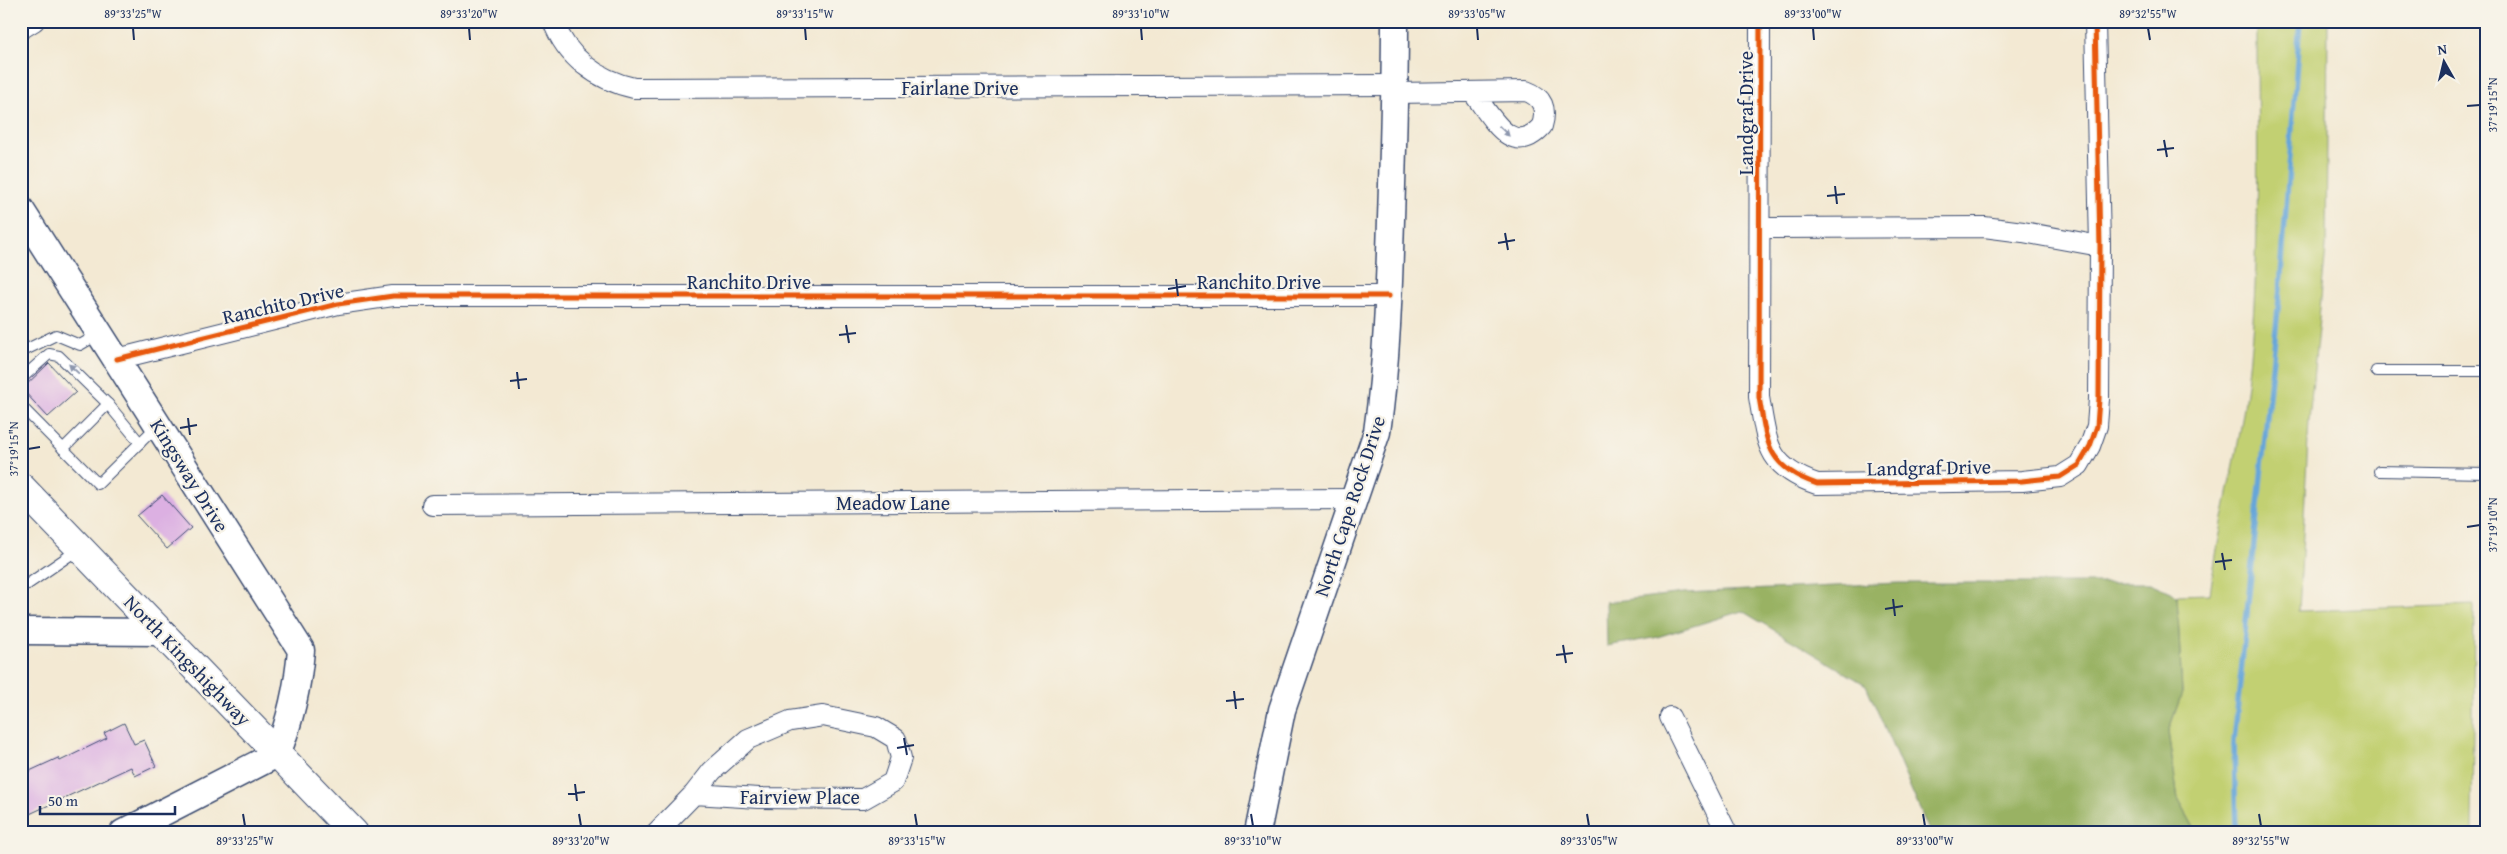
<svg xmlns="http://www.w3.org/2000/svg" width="2507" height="854" viewBox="0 0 2507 854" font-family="'Gentium Book Plus',serif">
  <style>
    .green { fill: #c2d072; stroke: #6e8068 }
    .forest { fill: #99b264; stroke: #5a7061 }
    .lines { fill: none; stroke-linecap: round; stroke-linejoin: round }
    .stream { stroke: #66a6d9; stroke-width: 5.5 }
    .building { fill: #dcb0e2 }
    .service-casing { stroke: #3b4b70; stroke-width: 12 }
    .minor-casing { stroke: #3b4b70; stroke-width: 22 }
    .tertiary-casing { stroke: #3b4b70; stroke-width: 29 }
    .primary-casing { stroke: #3b4b70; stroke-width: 30 }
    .service { stroke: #fff; stroke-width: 10 }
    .minor { stroke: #fff; stroke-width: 20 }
    .tertiary { stroke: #fff; stroke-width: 26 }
    .primary { stroke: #fff; stroke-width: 28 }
    .cycleway-casing { stroke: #f7f3e8; stroke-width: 8 }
    .cycleway { stroke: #e8590c; stroke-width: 5 }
    .oneway { fill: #8d97ae }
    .ticks { fill: none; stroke: #1b2f5e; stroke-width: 2 }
    .labels { text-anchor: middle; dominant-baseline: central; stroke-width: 4.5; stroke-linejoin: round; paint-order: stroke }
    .street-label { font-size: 20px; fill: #1b2f5e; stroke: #f7f3e8 }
    .neatline { fill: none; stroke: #1b2f5e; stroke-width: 2 }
    .ticks-label { font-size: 12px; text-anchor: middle; fill: #1b2f5e }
  </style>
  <rect width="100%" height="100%" fill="#f7f3e8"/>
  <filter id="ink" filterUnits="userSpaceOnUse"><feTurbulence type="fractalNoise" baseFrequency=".02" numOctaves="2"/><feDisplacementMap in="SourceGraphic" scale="10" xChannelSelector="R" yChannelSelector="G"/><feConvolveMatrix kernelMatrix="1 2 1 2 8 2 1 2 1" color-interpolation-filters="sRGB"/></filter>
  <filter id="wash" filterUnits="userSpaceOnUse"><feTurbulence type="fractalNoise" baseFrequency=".0096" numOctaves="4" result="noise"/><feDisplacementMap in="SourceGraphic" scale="20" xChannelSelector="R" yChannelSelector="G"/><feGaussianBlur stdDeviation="1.12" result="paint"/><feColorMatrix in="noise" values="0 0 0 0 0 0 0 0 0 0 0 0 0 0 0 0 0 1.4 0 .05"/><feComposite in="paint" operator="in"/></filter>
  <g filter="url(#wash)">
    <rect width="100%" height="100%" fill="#f3e9d3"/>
    <path class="green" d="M 2257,21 L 2328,21 L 2326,248 L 2309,420 L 2299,611 L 2474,605 L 2472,833 L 2197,833 L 2178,799 L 2168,732 L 2182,693 L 2177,595 L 2210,594 C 2218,531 2235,470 2244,407 C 2262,280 2257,150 2257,21 Z"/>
    <polygon class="forest" points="1898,583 2150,583 2177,595 2182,693 2168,732 2178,799 2197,833 1930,833 1866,685 1742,611 1654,638 1607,646 1606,602 1684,593"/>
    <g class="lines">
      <polyline class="stream" points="2236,833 2234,741 2280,289 2300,21"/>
    </g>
    <g id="blocks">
      <g class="building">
        <polygon points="49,363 76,392 48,417 22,389"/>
        <polygon points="162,495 191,528 167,549 137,516"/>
        <polygon points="124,723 134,744 144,740 156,766 135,776 131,767 21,818 21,775 58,758 60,761 107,738 104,733"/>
      </g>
    </g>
  </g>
  <g filter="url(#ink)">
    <use href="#blocks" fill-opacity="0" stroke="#3b4b70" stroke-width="1"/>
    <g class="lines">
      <g class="service-casing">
        <g id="service">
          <polyline points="21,352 56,335 80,345 99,334"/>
          <polyline points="2376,371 2486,371"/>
          <polyline points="21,379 49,354 59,356 108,404 140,443"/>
          <polyline points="21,406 98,484 158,425"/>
          <polyline points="63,449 108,404"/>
          <polyline points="2379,471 2486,473"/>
          <polyline points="21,586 28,584 79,549"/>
        </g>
      </g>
      <g class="minor-casing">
        <g id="minor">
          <path d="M 553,21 C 566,57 597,80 634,88 L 1395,85"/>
          <path d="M 1760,21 L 1759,397 C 1767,444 1767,467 1817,484 L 2022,481 L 2060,477 L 2079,465 L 2090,446 L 2097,426 L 2099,399 L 2100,246 L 2095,21"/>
          <polyline points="21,29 34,21"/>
          <path d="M 1395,93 L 1526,91 C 1543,97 1547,109 1542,126 C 1511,160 1491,115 1473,93"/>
          <polyline points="1760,228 1984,227 2023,232 2100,246"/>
          <polyline points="117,359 338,304 393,296 1389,296"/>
          <polyline points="432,505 1354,499"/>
          <polyline points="1670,717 1727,833"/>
          <polyline points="656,833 694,794 712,771 748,739 790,721 823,716 876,727 896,739 901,758 893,782 863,799 759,798 694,794"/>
        </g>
      </g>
      <g class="tertiary-casing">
        <g id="tertiary">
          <path d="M 21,210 L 301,650 C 298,687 291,719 277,754 L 123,833"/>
          <polyline points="21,631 162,632"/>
          <path d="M 1257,833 L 1282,710 L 1377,432 C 1387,362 1389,290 1391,219 C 1393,153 1395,87 1395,21"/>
        </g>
      </g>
      <g class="primary-casing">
        <polyline id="primary" points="21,487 354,833"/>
      </g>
      <use href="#service" class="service"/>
      <use href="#minor" class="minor"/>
      <use href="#tertiary" class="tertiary"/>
      <use href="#primary" class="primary"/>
      <g class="cycleway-casing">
        <g id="cycleway">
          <path d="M 1760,21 L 1759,397 C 1767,444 1767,467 1817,484 L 2022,481 L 2060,477 L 2079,465 L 2090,446 L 2097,426 L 2099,399 L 2100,246 L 2095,21"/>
          <polyline points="117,359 338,304 393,296 1389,296"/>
        </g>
      </g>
      <use href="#cycleway" class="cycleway"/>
    </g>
    <defs><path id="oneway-solid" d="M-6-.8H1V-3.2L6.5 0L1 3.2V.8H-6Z" transform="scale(1.25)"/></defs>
    <g class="oneway">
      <use href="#oneway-solid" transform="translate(1504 131) rotate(44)"/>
      <use href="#oneway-solid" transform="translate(74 369) rotate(-137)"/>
    </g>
  </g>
  <path class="ticks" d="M 133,28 L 134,40M 469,28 L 470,40M 805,28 L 806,40M 1141,28 L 1142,40M 1477,28 L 1478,40M 1813,28 L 1814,40M 2148,28 L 2150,40M 2467,106 L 2480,105M 2164,140 L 2167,157M 2157,150 L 2174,148M 1835,186 L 1837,204M 1827,196 L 1845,194M 1505,233 L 1508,250M 1498,243 L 1515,240M 1176,279 L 1178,296M 1168,289 L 1186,286M 846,325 L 849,343M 839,335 L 856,333M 517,372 L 519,389M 510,381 L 527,379M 188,418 L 190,435M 180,428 L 197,425M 28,449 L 40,447M 2467,527 L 2480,525M 2222,553 L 2225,570M 2215,562 L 2232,560M 1893,599 L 1895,616M 1885,609 L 1903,606M 1563,645 L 1566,663M 1556,655 L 1573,653M 1234,691 L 1236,709M 1226,701 L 1244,699M 904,738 L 907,755M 897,748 L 914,745M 575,784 L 577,801M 568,794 L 585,792M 243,814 L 245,826M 579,814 L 581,826M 915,814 L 917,826M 1251,814 L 1253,826M 1587,814 L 1589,826M 1923,814 L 1925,826M 2259,814 L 2261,826"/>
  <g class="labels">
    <g class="street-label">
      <text x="960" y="87">Fairlane Drive</text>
      <text transform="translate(1745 113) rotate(-90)">Landgraf Drive</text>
      <text x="749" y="281">Ranchito Drive</text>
      <text x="1259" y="281">Ranchito Drive</text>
      <text transform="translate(283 303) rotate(-13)">Ranchito Drive</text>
      <text transform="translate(1929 467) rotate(-1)">Landgraf Drive</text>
      <text transform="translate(190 475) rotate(58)">Kingsway Drive</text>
      <text x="893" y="502">Meadow Lane</text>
      <text transform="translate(1349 506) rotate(-72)">North Cape Rock Drive</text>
      <text transform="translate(188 660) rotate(46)">North Kingshighway</text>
      <text x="800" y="796">Fairview Place</text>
    </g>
  </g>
  <rect width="2507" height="854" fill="none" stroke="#f7f3e8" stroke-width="55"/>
  <g transform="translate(2444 62) rotate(352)" stroke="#f7f3e8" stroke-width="4" paint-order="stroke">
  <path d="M0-4L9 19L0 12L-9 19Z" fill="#1b2f5e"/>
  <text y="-8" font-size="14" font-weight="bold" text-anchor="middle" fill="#1b2f5e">N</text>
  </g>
  <path d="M40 806v8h135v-8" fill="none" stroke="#1b2f5e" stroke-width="2.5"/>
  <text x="48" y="806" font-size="15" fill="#1b2f5e" stroke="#f7f3e8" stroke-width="4" paint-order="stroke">50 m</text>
  <rect x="28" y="28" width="2452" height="798" class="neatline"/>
  <g class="ticks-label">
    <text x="133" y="18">89°33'25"W</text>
    <text x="469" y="18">89°33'20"W</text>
    <text x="805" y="18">89°33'15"W</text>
    <text x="1141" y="18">89°33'10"W</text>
    <text x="1477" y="18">89°33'05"W</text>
    <text x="1813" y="18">89°33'00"W</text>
    <text x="2148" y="18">89°32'55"W</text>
    <text transform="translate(2493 105) rotate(-90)" y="4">37°19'15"N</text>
    <text transform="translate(14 449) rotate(-90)" y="4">37°19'15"N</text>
    <text transform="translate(2493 525) rotate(-90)" y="4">37°19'10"N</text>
    <text x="245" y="845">89°33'25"W</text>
    <text x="581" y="845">89°33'20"W</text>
    <text x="917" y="845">89°33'15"W</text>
    <text x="1253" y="845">89°33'10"W</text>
    <text x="1589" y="845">89°33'05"W</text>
    <text x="1925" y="845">89°33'00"W</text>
    <text x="2261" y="845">89°32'55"W</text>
  </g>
</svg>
